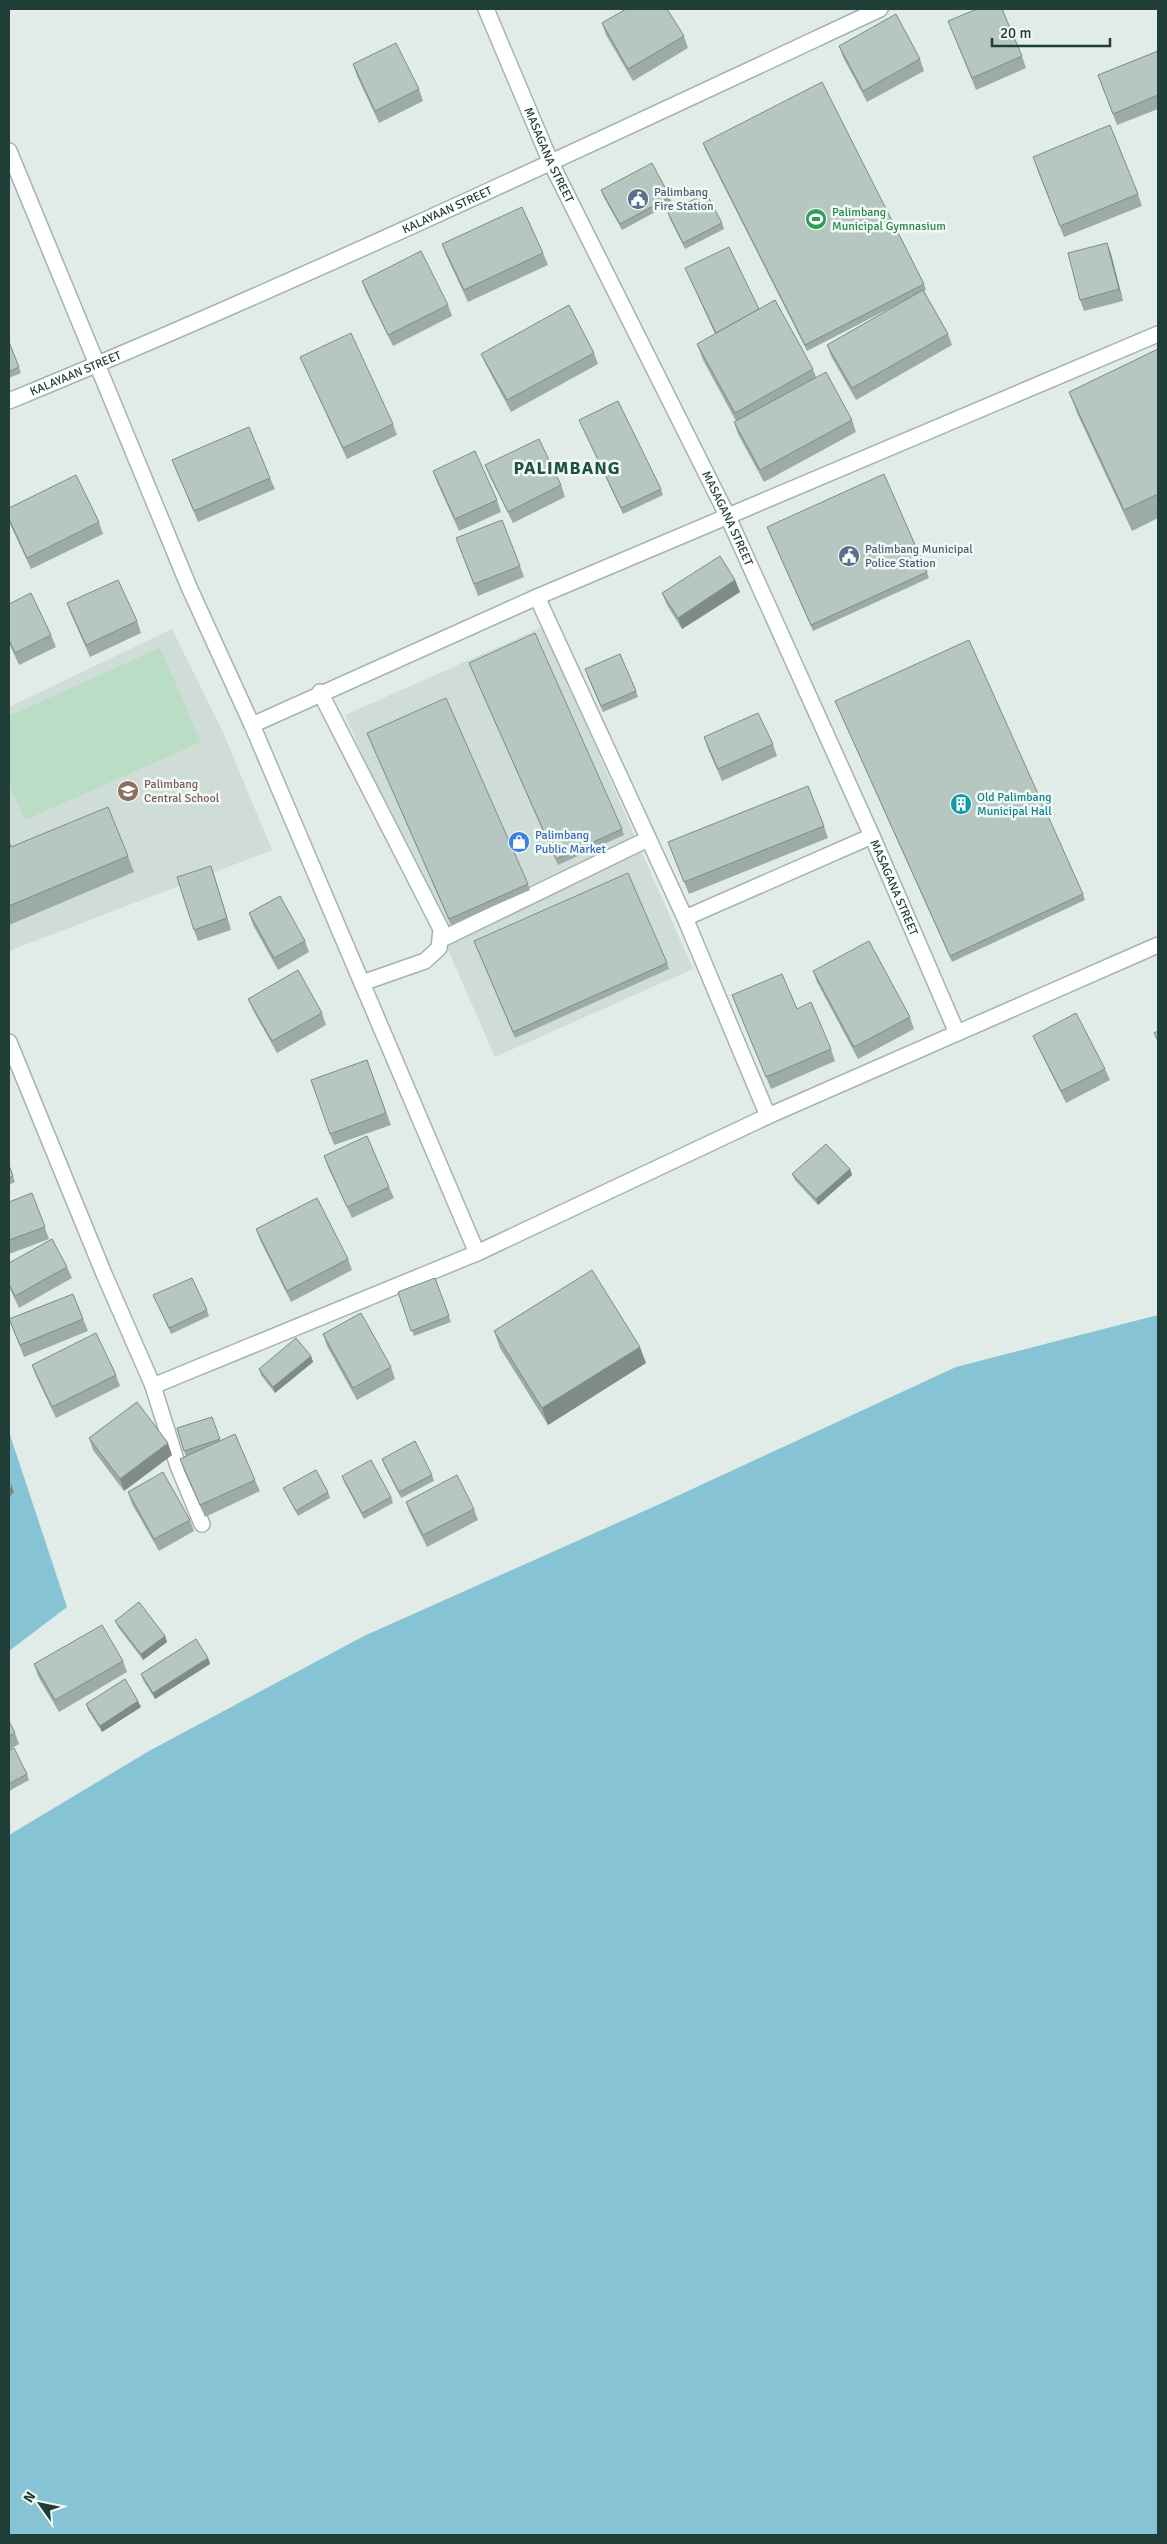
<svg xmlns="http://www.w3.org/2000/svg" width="1167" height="2544" viewBox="0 0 1167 2544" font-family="Signika,sans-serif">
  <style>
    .built { fill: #cfdcd7 }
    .green { fill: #b9dec5 }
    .water { fill: #86c3d4 }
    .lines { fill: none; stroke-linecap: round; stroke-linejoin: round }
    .minor-casing { stroke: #a3b4b0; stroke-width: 18 }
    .minor { stroke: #fff; stroke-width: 15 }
    .wall { fill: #9daba6 }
    .shaded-wall { fill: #7f8b87 }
    .building { fill: #b6c7c1; stroke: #7f8b87 }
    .labels { text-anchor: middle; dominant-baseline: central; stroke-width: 5; stroke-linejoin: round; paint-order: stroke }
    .street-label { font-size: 12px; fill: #203e38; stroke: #f2f9f5 }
    .service-label { font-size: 12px; fill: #4e5e75; stroke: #f2f9f5; text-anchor: start }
    .leisure-label { font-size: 12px; fill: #27864d; stroke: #f2f9f5; text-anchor: start }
    .education-label { font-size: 12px; fill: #785e54; stroke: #f2f9f5; text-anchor: start }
    .culture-label { font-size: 12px; fill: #0d838f; stroke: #f2f9f5; text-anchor: start }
    .shop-label { font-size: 12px; fill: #366cbe; stroke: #f2f9f5; text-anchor: start }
    .district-label { font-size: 18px; font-weight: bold; letter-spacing: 1px; fill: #1b5147; stroke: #f2f9f5 }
  </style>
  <rect width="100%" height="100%" fill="#e1ece8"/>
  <g class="built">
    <polygon points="543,627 693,969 495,1057 345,715"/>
    <polygon points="172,629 223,732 272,850 9,951 9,707"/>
  </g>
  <polygon class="green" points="160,648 201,742 25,820 9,784 9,716"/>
  <g class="water">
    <polygon points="1158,1315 1158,2535 9,2535 9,1835 149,1751 364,1636 662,1503 956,1367"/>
    <polygon points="9,1432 67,1607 9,1651"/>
  </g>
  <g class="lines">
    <g class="minor-casing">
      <g id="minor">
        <path id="s1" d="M 486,9 L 551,163 L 728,517 L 872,836 L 957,1033"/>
        <polyline points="9,151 189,587 252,725 477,1253"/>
        <path id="s2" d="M 9,401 C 303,280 591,144 880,9"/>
        <polyline points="537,597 685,918 768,1116"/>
        <polyline points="320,692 441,929 439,948 425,961 362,983"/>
        <polyline points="252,725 537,597 1158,334"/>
        <polyline points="685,918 872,836"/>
        <polyline points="442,939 648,839"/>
        <polyline points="9,1042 104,1274 153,1386 178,1466 202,1524"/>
        <polyline points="153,1386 477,1253 768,1116 1158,945"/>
      </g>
    </g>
    <use href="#minor" class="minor"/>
  </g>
  <g class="wall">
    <polygon points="948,21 1022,56 1026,68 976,90"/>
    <polygon points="602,23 684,36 688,48 633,81 606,35"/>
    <polygon points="839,46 920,59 924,71 867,102 843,57"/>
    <polygon points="1158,51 1158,109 1117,125 1098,75"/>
    <polygon points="353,64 419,89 423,101 379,123 357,76"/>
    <polygon points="703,143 924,284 926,290 924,291 948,334 952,345 856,400 831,356 827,345 902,302 807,351 705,149"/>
    <polygon points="1037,169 1138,194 1142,206 1064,237"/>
    <polygon points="601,190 670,197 672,203 622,230 603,196"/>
    <polygon points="668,213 722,223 724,229 685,249 670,219"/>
    <polygon points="1107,243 1111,254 1123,301 1084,311 1080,300"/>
    <polygon points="442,244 543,253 548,265 468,302 446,255"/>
    <polygon points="685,268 759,309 813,369 816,377 852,420 856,432 764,482 738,434 734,422 736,421 703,360 697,344 715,334"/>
    <polygon points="362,281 448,305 452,316 393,346 366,292"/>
    <polygon points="9,342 21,373 9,378"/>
    <polygon points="1158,349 1158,518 1132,531 1077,413 1069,392"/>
    <polygon points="594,353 598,364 511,412 486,365 481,354"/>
    <polygon points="300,357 393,424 397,435 347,459 305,368"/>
    <polygon points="579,420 661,489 663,495 623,514"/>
    <polygon points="172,460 270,478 275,489 198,522"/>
    <polygon points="485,465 561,485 565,497 513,523 490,477"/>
    <polygon points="433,471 497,500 501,512 459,531 437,482"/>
    <polygon points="9,508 99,522 103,534 31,569 9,522"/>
    <polygon points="767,527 927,572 929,578 813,631"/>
    <polygon points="456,538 520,566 524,577 478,596"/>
    <polygon points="735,580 740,592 682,629 667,605 662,593"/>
    <polygon points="67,603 137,621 141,633 90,657 71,614"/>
    <polygon points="9,604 51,635 56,647 19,665 9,643"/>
    <polygon points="469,663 622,829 624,835 558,865"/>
    <polygon points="587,675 636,691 638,697 603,712"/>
    <polygon points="835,701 1083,894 1085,900 952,962"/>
    <polygon points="367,733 528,884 530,890 451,925"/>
    <polygon points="704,737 773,744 777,756 722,781 708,749"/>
    <polygon points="824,826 828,838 689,894 668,842"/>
    <polygon points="9,841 11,847 128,856 134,872 9,925"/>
    <polygon points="211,866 231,930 198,941 194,930"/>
    <polygon points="249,913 305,941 309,952 278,970 253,925"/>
    <polygon points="474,941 667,963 669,969 515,1038"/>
    <polygon points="813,971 910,1017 914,1029 858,1059 817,982"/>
    <polygon points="732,995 797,1009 831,1049 835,1061 771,1089"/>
    <polygon points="248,999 322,1013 326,1025 277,1053 253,1010"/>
    <polygon points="1033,1036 1105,1069 1110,1080 1066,1103 1038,1047"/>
    <polygon points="367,1060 391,1125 334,1145 311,1080"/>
    <polygon points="324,1156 389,1187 394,1198 352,1218 328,1167"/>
    <polygon points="9,1165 15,1182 9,1185"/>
    <polygon points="850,1169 852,1175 818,1205 795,1180 792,1174"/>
    <polygon points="32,1193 49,1239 9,1254 9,1202"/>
    <polygon points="256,1229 348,1259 352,1270 291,1302 260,1240"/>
    <polygon points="9,1263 67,1267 72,1278 19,1308 9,1287"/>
    <polygon points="435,1278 451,1322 414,1336 398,1292"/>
    <polygon points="73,1294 88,1331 24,1357 9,1319"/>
    <polygon points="153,1295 207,1310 209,1316 171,1334"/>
    <polygon points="494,1331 646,1363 548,1425 500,1348"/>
    <polygon points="323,1334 391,1367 395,1379 357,1400 327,1346"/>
    <polygon points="311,1356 313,1362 275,1393 261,1375 259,1369"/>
    <polygon points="32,1365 116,1375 120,1386 56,1418 36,1376"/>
    <polygon points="212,1417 220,1441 255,1480 260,1491 205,1517 184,1471 180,1459 186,1457 177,1428"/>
    <polygon points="89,1438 172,1455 124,1491 93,1450"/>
    <polygon points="382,1459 432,1475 434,1481 401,1498 384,1465"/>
    <polygon points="342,1476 391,1497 393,1503 364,1519 344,1482"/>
    <polygon points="283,1488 328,1492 330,1498 298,1516 286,1494"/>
    <polygon points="128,1492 190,1520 194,1531 159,1551 132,1504"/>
    <polygon points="406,1502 474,1509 478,1520 427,1547 410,1513"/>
    <polygon points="115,1621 165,1636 167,1642 143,1660 118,1627"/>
    <polygon points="208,1658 210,1664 155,1699 143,1680 141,1674"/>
    <polygon points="123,1661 127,1672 59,1712 38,1676 34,1664"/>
    <polygon points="86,1704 141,1707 102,1732 88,1710"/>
    <polygon points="9,1721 15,1733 19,1744 9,1750"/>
    <polygon points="9,1751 27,1774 29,1780 9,1791"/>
  </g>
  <g class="shaded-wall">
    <polygon points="1107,243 1111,254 1123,301 1119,289"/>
    <polygon points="735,580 740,592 682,629 678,618"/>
    <polygon points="211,866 215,878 231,930 227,918"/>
    <polygon points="850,1169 852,1175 818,1205 816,1199"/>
    <polygon points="640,1347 646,1363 548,1425 542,1408"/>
    <polygon points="311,1356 313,1362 275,1393 273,1387"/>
    <polygon points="168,1443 172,1455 124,1491 120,1479"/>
    <polygon points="12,1486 14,1492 9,1498 9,1490"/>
    <polygon points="165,1636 167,1642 143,1660 141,1654"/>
    <polygon points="208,1658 210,1664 155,1699 153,1693"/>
    <polygon points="138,1701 141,1707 102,1732 100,1726"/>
  </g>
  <g class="building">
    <polygon points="626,9 667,9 684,36 628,69 602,23"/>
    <polygon points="977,9 1002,9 1022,56 972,78 948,21"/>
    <polygon points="896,14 920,59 863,91 839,46"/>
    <polygon points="396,43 419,89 375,111 353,64"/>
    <polygon points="1158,51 1158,95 1113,114 1098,75"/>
    <polygon points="822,82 924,284 805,345 703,143"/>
    <polygon points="1110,125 1138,194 1060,226 1033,157"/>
    <polygon points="652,163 670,197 620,224 601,190"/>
    <polygon points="706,193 722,223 683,243 668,213"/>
    <polygon points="522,207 543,253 464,290 442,244"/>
    <polygon points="1107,243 1119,289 1080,300 1068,253"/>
    <polygon points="729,247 759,309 716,333 685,268"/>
    <polygon points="421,251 448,305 388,335 362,281"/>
    <polygon points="923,290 948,334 852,388 827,345"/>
    <polygon points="775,300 813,369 735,413 697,344"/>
    <polygon points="569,305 594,353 507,400 481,354"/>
    <polygon points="351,333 393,424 343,448 300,357"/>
    <polygon points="9,342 19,367 9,372"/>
    <polygon points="1158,349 1158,494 1124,510 1069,392"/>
    <polygon points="826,372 852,420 760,470 734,422"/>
    <polygon points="618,401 661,489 621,508 579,420"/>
    <polygon points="249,427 270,478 194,511 172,460"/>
    <polygon points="539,439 561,485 508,512 485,465"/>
    <polygon points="475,451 497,500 455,519 433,471"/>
    <polygon points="884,474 927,572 811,625 767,527"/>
    <polygon points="76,475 99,522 27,558 9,519 9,508"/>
    <polygon points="502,520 520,566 474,584 456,538"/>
    <polygon points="720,556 735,580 678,618 662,593"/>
    <polygon points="118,580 137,621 86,645 67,603"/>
    <polygon points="31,593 51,635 15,653 9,640 9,604"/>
    <polygon points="535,633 622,829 556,859 469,663"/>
    <polygon points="969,640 1083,894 950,956 835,701"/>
    <polygon points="620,654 636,691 601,706 585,669"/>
    <polygon points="446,698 528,884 449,919 367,733"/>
    <polygon points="758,713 773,744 718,769 704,737"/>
    <polygon points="808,786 824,826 684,882 668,842"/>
    <polygon points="108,807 128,856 9,906 9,841 11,847"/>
    <polygon points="211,866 227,918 194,930 177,877"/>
    <polygon points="628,873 667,963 513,1032 474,941"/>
    <polygon points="280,896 305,941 274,958 249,913"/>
    <polygon points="869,941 910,1017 854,1047 813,971"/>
    <polygon points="298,970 322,1013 272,1041 248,999"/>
    <polygon points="782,974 797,1009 811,1002 831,1049 766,1077 732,995"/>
    <polygon points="1076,1013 1105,1069 1061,1091 1033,1036"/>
    <polygon points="1158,1031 1158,1041 1154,1033"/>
    <polygon points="367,1060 386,1113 330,1134 311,1080"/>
    <polygon points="367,1136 389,1187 347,1207 324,1156"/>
    <polygon points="826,1144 850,1169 816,1199 792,1174"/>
    <polygon points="9,1165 13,1176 9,1178"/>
    <polygon points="32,1193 45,1227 9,1240 9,1202"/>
    <polygon points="317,1198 348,1259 287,1291 256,1229"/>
    <polygon points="52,1239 67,1267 15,1296 9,1284 9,1263"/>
    <polygon points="592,1270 640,1347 542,1408 494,1331"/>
    <polygon points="192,1278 207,1310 169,1328 153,1295"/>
    <polygon points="435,1278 449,1316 411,1331 398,1292"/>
    <polygon points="73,1294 83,1319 20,1345 9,1319"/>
    <polygon points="361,1313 391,1367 353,1388 323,1334"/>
    <polygon points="96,1333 116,1375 52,1407 32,1365"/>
    <polygon points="296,1338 311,1356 273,1387 259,1369"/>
    <polygon points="137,1402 168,1443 120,1479 89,1438"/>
    <polygon points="212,1417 220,1439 184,1451 177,1428"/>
    <polygon points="235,1434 255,1480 200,1505 180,1459"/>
    <polygon points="415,1441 432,1475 399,1492 382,1459"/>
    <polygon points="371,1460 391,1497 362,1513 342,1476"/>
    <polygon points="316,1470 328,1492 296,1511 283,1488"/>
    <polygon points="163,1472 190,1520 154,1539 128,1492"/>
    <polygon points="457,1475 474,1509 423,1535 406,1502"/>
    <polygon points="9,1483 12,1486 9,1490"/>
    <polygon points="139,1602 165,1636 141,1654 115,1621"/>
    <polygon points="102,1625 123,1661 55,1700 34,1664"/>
    <polygon points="196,1639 208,1658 153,1693 141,1674"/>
    <polygon points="125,1679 138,1701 100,1726 86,1704"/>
    <polygon points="9,1721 15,1733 9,1736"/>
    <polygon points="14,1748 27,1774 9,1784 9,1751"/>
  </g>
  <defs>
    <g id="civic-disc" transform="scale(1.125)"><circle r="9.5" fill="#5c6f8a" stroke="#f2f9f5"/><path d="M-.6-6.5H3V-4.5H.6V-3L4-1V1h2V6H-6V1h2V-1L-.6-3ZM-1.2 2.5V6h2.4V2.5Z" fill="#fff"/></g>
    <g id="stadium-disc" transform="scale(1.125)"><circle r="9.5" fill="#2e9e5b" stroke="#f2f9f5"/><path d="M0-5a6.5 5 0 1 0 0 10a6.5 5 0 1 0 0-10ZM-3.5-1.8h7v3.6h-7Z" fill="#fff"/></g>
    <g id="school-disc" transform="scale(1.125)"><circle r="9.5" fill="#8d6e63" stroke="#f2f9f5"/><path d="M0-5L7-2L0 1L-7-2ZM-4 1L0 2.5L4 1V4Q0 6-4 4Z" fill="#fff"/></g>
    <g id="building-disc" transform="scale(1.125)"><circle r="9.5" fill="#0f9aa8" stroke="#f2f9f5"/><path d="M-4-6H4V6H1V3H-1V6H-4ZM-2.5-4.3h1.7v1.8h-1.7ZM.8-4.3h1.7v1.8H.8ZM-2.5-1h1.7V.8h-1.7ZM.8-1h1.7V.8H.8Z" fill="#fff"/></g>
    <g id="shop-disc" transform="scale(1.125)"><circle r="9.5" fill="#3f7fe0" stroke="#f2f9f5"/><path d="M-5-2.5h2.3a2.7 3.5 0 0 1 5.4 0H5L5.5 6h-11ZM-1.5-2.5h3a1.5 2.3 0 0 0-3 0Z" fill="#fff"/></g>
  </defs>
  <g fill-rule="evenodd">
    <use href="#civic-disc" x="638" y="199"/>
    <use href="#stadium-disc" x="816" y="219"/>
    <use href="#civic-disc" x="849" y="556"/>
    <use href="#school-disc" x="128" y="791"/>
    <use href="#building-disc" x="961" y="804"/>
    <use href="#shop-disc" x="519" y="842"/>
  </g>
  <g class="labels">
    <g class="street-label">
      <text stroke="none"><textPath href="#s1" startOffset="159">MASAGANA STREET</textPath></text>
      <text stroke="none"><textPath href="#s2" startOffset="478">KALAYAAN STREET</textPath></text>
      <text stroke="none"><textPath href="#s2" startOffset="72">KALAYAAN STREET</textPath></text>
      <text stroke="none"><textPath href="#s1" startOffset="564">MASAGANA STREET</textPath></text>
      <text stroke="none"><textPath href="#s1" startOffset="969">MASAGANA STREET</textPath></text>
    </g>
    <g class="service-label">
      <text x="654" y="192">Palimbang<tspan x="654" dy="14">Fire Station</tspan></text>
      <text x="865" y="549">Palimbang Municipal<tspan x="865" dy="14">Police Station</tspan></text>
    </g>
    <g class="leisure-label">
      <text x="832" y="212">Palimbang<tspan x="832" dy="14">Municipal Gymnasium</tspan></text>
    </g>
    <g class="education-label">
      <text x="144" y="784">Palimbang<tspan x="144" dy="14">Central School</tspan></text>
    </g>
    <g class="culture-label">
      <text x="977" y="797">Old Palimbang<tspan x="977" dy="14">Municipal Hall</tspan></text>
    </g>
    <g class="shop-label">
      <text x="535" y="835">Palimbang<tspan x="535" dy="14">Public Market</tspan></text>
    </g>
    <g class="district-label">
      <text x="567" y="468">PALIMBANG</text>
    </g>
  </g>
  <rect width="1167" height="2544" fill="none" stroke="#203e38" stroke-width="20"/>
  <g transform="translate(40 2504) rotate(303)" stroke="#f2f9f5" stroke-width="4" paint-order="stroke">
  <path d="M0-4L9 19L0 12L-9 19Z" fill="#203e38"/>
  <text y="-8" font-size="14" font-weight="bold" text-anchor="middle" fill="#203e38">N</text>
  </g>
  <path d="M992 38v8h118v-8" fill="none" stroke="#203e38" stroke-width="2.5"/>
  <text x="1000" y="38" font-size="15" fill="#203e38" stroke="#f2f9f5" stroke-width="4" paint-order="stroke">20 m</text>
</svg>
